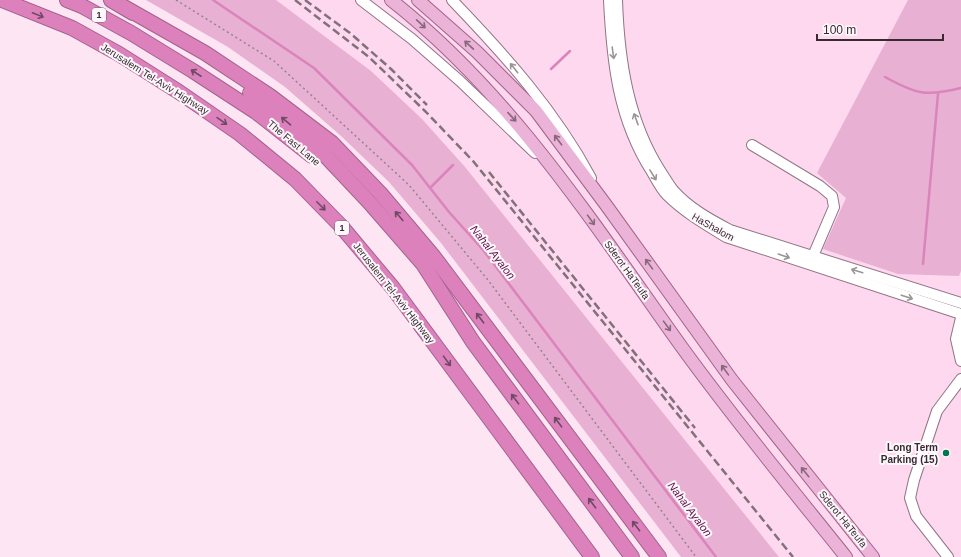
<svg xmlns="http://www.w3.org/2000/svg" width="961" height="557" viewBox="0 0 961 557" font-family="Helvetica,sans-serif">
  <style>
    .built { fill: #fdd8ee }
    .green { fill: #e8b0d2 }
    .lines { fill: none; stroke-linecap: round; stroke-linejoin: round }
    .stream { stroke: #db84bb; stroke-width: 2.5 }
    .minor-casing { stroke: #907585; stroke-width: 12 }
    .major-casing { stroke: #a2638b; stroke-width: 14 }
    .highway-casing { stroke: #a2638b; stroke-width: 16 }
    .path { stroke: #95838d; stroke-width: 1.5; stroke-dasharray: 2 3; stroke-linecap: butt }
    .minor { stroke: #fff; stroke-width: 10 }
    .major { stroke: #eab3d7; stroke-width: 12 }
    .highway { stroke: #dc81bc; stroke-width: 14 }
    .rail { stroke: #81717a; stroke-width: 2.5; stroke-dasharray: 8 4; stroke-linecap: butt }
    .oneway { stroke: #704962 }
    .oneway2 { stroke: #87687c }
    .oneway3 { stroke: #9a9598 }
    .poi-dot { fill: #03744e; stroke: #fef8fc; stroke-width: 1.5 }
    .labels { text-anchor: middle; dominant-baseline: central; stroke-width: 4; stroke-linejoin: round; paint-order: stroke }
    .shield { fill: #fef8fc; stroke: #72686e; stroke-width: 1 }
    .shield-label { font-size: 9px; font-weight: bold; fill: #362b31 }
    .street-label { font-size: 10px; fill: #362b31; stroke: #fef8fc }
    .poi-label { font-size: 10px; font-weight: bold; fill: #362b31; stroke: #fef8fc; text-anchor: end }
    .water-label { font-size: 11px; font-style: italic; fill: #5e1149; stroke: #fef8fc }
  </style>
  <rect width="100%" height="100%" fill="#fde5f3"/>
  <polygon class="built" points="245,0 961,0 961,557 735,557"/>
  <g class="green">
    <polygon points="146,0 276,0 371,71 422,119 465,167 779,557 681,557 441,243 389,182 341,136 285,87 228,47"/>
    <polygon points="908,0 961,0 961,271 959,276 898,274 823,249 846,198 817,173"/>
  </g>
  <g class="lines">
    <g class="stream">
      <polyline points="213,0 314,68 412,165 449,212 484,251 716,557"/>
      <polyline points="551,69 570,51"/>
      <path d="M 885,77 C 916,94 926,97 961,88"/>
      <polyline points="430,188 453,165"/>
      <polyline points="923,264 938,94"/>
    </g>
    <g class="minor-casing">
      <g id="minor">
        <polyline points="361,0 412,39 460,81 535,153"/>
        <path d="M 452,0 C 505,55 555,111 591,178"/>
        <path d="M 609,0 C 612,62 618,119 652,172 C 656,179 661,189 667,195 C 684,212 705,224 726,237 L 961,314"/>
        <path d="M 617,0 C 619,60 628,121 661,172 C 665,178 669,185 673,190 C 689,208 709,219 730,230 L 961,303"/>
        <polyline points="752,145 820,186 832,196 834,207 810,263"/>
        <polyline points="961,318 956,339 961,361"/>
        <polyline points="948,557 916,516 910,498 914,480 937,411 961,379"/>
      </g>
    </g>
    <g class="major-casing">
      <g id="major">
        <path d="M 391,0 C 511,94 593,223 681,346 C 733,418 790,487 846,557"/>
        <polyline points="418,0 477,52 536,111 606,205 732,380 873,557"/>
      </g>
    </g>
    <g class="highway-casing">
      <g id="highway">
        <polyline points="2,0 72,28 119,54 179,92 240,134 295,179 341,226 393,288 592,557"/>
        <polyline points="67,0 82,6 131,33 193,71 256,112 312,156"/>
        <polyline points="111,0 133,13"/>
        <polyline points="124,7 205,53 270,96 332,143 380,193 434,257 659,557"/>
        <polyline points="250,93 320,150 369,202 423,264 473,342 632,557"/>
      </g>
    </g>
    <polyline class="path" points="176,0 274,61 409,185 488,280 696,557"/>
    <use href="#minor" class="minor"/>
    <use href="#major" class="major"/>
    <use href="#highway" class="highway"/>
    <g class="rail">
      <polyline points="295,0 369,57 426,112 473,161 793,557"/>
      <polyline points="305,0 350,33 391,69 427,105"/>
      <polyline points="489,172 695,428"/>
    </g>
  </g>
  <defs><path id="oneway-shaft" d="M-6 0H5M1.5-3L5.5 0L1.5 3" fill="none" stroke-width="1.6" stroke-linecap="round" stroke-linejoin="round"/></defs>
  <g class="oneway">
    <use href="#oneway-shaft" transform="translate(38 15) rotate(22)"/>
    <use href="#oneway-shaft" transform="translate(196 73) rotate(-147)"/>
    <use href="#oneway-shaft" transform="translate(222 121) rotate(35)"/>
    <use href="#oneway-shaft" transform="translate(286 121) rotate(-140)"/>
    <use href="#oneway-shaft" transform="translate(321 206) rotate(45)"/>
    <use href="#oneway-shaft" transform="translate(399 216) rotate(-130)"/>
    <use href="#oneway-shaft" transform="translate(480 318) rotate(-127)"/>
    <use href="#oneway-shaft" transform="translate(447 361) rotate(54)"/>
    <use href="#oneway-shaft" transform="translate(515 399) rotate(-127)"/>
    <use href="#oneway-shaft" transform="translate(558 422) rotate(-127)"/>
    <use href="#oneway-shaft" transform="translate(592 503) rotate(-127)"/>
    <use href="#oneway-shaft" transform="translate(636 526) rotate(-127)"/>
  </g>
  <g class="oneway2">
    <use href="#oneway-shaft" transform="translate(421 24) rotate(43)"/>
    <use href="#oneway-shaft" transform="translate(469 45) rotate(-137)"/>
    <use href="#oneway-shaft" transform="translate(512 117) rotate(47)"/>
    <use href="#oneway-shaft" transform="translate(558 140) rotate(-127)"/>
    <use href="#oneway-shaft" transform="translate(591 220) rotate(54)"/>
    <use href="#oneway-shaft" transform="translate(649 264) rotate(-126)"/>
    <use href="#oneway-shaft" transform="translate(667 326) rotate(54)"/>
    <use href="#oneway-shaft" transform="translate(725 370) rotate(-126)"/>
    <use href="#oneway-shaft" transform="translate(805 472) rotate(-129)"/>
  </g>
  <g class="oneway3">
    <use href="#oneway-shaft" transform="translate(613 53) rotate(82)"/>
    <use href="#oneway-shaft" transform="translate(514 68) rotate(-129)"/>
    <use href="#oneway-shaft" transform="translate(636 119) rotate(-110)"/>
    <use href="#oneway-shaft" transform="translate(653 175) rotate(58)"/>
    <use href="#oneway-shaft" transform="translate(784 256) rotate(19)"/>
    <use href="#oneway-shaft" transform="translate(857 271) rotate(-163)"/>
    <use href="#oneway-shaft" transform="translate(907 297) rotate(18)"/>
  </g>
  <circle class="poi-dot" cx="946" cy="453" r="4"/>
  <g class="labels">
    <g class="shield">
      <rect x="92" y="8" width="14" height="14" rx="3"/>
      <rect x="335" y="221" width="14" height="14" rx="3"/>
    </g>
    <g class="shield-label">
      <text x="99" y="15">1</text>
      <text x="342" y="228">1</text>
    </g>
    <g class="street-label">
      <text transform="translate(155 79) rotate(32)">Jerusalem Tel-Aviv Highway</text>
      <text transform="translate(294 143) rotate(40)">The Fast Lane</text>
      <text transform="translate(713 227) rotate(29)">HaShalom</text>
      <text transform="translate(627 270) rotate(54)">Sderot HaTeufa</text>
      <text transform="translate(394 293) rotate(52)">Jerusalem Tel-Aviv Highway</text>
      <text transform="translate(843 519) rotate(51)">Sderot HaTeufa</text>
    </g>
    <g class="poi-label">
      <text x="938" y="447">Long Term<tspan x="938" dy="12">Parking (15)</tspan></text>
    </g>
    <g class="water-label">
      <text transform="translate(493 252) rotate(52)">Nahal Ayalon</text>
      <text transform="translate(690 509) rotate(53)">Nahal Ayalon</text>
    </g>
  </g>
  <path d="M817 34v6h126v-6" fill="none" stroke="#362b31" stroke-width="2"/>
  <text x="823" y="34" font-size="12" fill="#362b31" stroke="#fef8fc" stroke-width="3" paint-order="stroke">100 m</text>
</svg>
